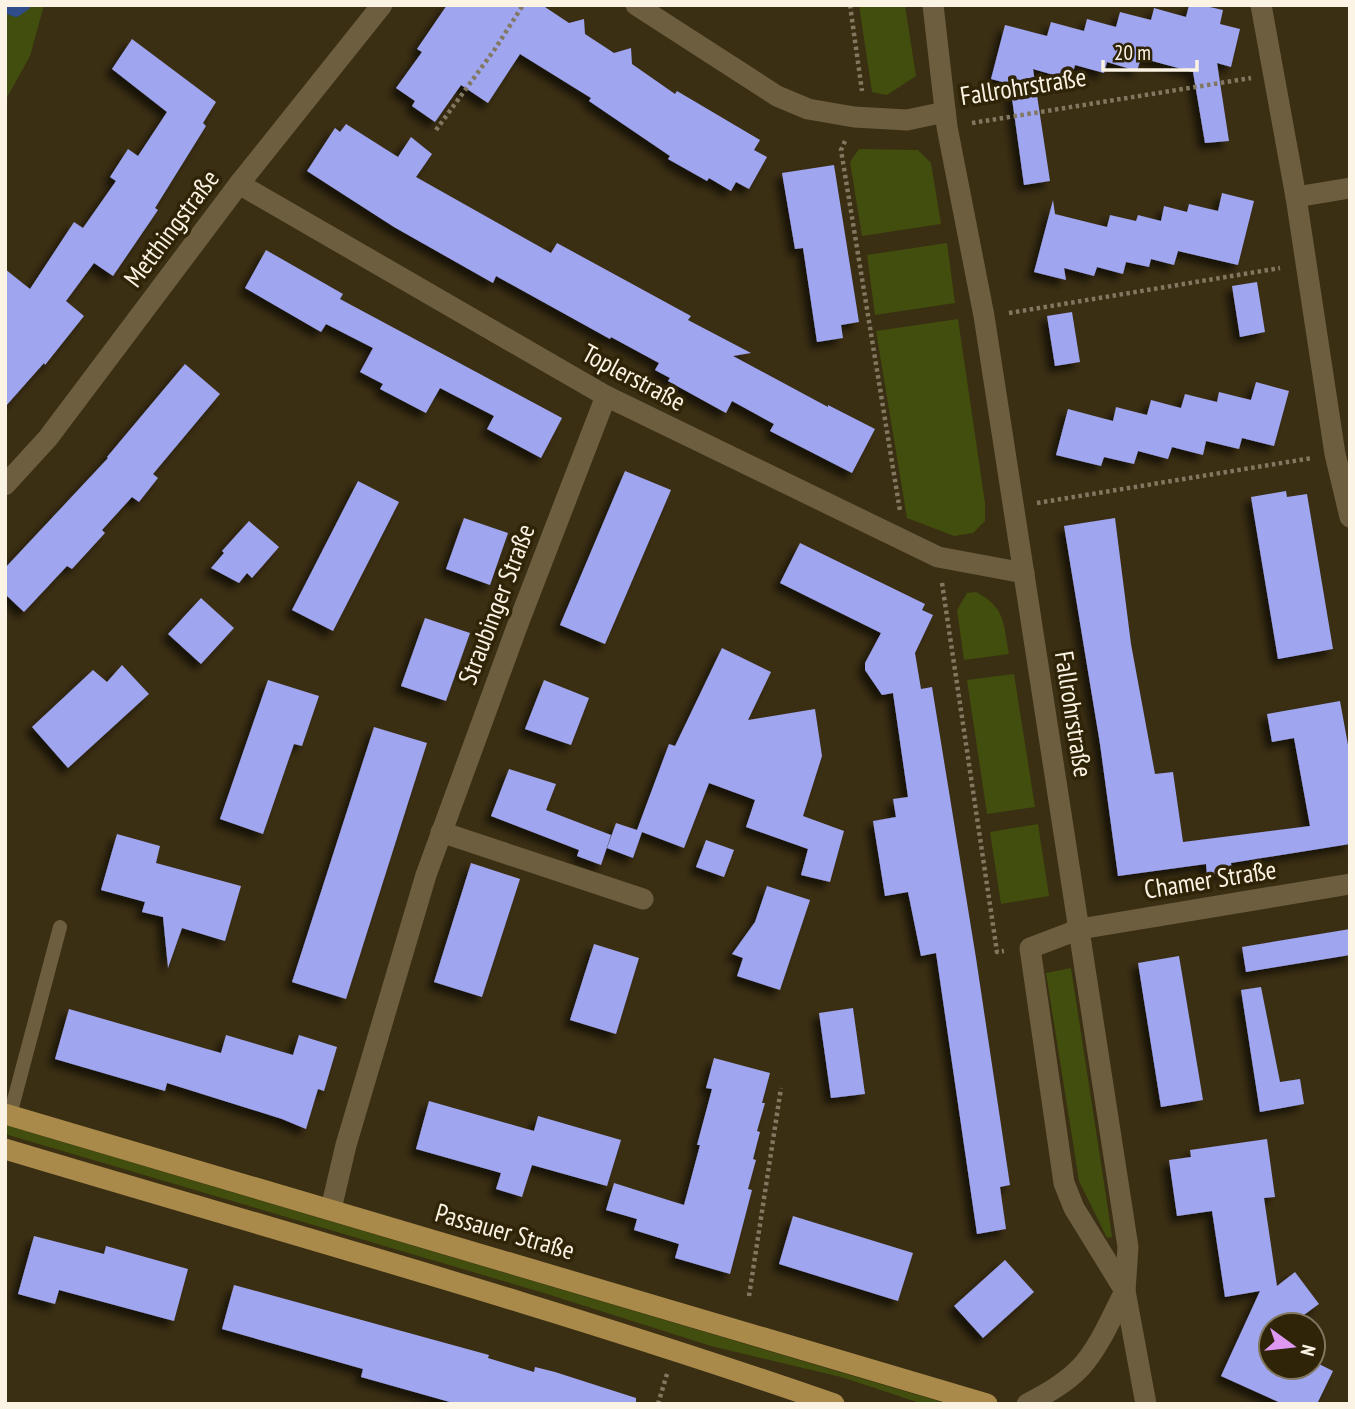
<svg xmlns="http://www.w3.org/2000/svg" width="1355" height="1409" viewBox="0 0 1355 1409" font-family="'PT Sans Narrow',sans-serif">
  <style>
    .green { fill: #414e0d }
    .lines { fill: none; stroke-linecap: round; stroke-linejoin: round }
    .stream { stroke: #2f4d8a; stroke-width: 10 }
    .building { fill: #9fa5ef; filter: url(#shadow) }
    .path { stroke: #827861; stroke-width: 4.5; stroke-dasharray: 3.5 3.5; stroke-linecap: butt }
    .lane { stroke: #6d5e40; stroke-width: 14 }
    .street { stroke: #6d5e40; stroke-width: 21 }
    .primary { stroke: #aa8a4a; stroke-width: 21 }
    .labels { text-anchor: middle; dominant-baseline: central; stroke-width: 7; stroke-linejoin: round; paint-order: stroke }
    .street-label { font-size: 26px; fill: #fbf4e4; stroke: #2f2408 }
  </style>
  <defs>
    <filter id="shadow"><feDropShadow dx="-6" dy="6" stdDeviation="3.5" flood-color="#0009"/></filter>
  </defs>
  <rect width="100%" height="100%" fill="#3a2e13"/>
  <g class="green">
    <polygon points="5,5 44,5 30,56 5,101"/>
    <polygon points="859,5 905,5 916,76 887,95 872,92"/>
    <polygon points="859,149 918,150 931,163 941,224 862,236 850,162"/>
    <polygon points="947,243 955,303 875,315 867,255"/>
    <polygon points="958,319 985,503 985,521 973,533 954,536 907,518 876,331"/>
    <path d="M 976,592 C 1006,608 1003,623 1009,654 L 964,660 L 957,610 L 967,593 Z"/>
    <polygon points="1014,674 1035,807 987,814 967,680"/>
    <polygon points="1038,824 1049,896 1001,904 990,832"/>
    <polygon points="1071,968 1108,1209 1112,1237 1107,1238 1079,1181 1046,973"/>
    <polygon points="5,1125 948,1404 923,1404 841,1377 711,1346 544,1293 5,1134"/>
  </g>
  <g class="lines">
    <polyline class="stream" points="5,8 16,12 26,5"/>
  </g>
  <g class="building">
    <polygon points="447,5 542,5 569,23 584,19 585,34 614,53 631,48 632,64 675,94 677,91 760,140 754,150 767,157 749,189 736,182 731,191 709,178 707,181 668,159 670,156 589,101 591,98 520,54 488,103 461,85 435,122 412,106 415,101 396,88 422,52 417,49"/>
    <polygon points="1189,5 1201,5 1223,10 1220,24 1240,29 1231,67 1217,63 1229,141 1205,143 1193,72 1141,58 1137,71 1107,62 1104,73 1075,65 1071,80 1033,69 1050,181 1024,185 1010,84 991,79 1005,25 1047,36 1051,22 1084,31 1087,19 1116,27 1120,12 1151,20 1154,8 1186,17"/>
    <polygon points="132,39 216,102 203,123 206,126 155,208 158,210 113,276 94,263 66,301 84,316 45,365 44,363 5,407 5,269 30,289 74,222 83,228 116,181 110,177 128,149 138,156 167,112 112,69"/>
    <polygon points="346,124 398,157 411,137 432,154 416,177 551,253 557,243 691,316 688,320 751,353 733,356 828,407 828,405 875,429 852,473 770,431 774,424 732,401 726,413 668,381 670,378 655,370 659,363 611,337 610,339 496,276 493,283 394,227 307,171 335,128 340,132"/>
    <polygon points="834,165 859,322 841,325 843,338 817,342 803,248 795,249 782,173"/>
    <polygon points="1222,193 1254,201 1238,265 1178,251 1174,265 1151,259 1149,267 1126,262 1123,274 1097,267 1094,276 1064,268 1066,280 1034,272 1053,200 1055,214 1107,227 1110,215 1136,221 1138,215 1161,221 1164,206 1187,212 1189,204 1218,211"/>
    <polygon points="266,250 343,294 340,299 562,418 541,458 487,429 494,416 440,388 426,413 380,389 383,384 360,372 373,348 326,324 321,332 245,288"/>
    <polygon points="1257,282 1265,332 1240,337 1232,286"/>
    <polygon points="1072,312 1080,362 1055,366 1047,316"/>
    <polygon points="185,364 220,394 153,474 158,478 139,502 132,497 102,530 105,533 72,569 67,566 24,612 5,594 5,568 108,458 107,457"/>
    <polygon points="1256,382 1289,391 1274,446 1242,438 1239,449 1206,441 1203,455 1172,447 1168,459 1138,451 1134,464 1104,457 1101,466 1056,455 1068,409 1113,421 1116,407 1147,415 1151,400 1181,408 1185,394 1217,402 1219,392 1251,400"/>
    <polygon points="625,471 671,490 605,644 560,625"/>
    <polygon points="358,481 399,502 333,631 292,610"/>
    <polygon points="1286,491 1287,497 1307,494 1333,649 1278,659 1251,497"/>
    <polygon points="464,518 508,533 490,585 446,569"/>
    <polygon points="1115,518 1131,644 1155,774 1173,772 1183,842 1310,826 1294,738 1272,742 1267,714 1340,701 1350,756 1350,844 1231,863 1232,872 1207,875 1206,864 1118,876 1100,744 1064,526"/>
    <polygon points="249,521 279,547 252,578 247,573 239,583 211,568 224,553 222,551"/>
    <polygon points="800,543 925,604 922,610 933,615 915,653 921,689 932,687 976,958 1010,1185 1000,1187 1006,1229 977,1234 936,953 921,956 908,892 885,896 873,821 896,817 893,799 908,797 893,693 882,695 865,670 865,663 881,633 780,583"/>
    <polygon points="201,598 234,628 201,664 168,634"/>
    <polygon points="425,618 470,633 446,701 401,686"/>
    <polygon points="722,648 771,672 748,720 815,709 822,756 803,816 844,831 830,882 801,875 808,849 746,827 755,800 709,783 684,848 642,832 633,858 607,848 616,823 637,830 669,744 675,746"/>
    <polygon points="122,665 149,694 68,768 32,727 93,670 107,682"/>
    <polygon points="268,680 319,696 302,746 294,744 263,834 220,819"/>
    <polygon points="544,680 589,698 571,745 525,729"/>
    <polygon points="374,727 427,743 346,999 292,982"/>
    <polygon points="509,769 556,784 546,810 611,835 601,865 577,856 579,850 491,816"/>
    <polygon points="117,834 160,846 156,863 241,886 225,941 182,928 168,968 163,917 142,912 145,902 101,890"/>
    <polygon points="706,840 734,850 724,877 696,867"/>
    <polygon points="471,863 520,879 482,997 434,982"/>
    <polygon points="767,886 810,900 780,990 737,976 743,958 732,954 755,922"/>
    <polygon points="1350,929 1350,955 1246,972 1242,947"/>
    <polygon points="594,944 639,958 616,1034 570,1020"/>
    <polygon points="1179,956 1203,1100 1161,1107 1138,963"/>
    <polygon points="1261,987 1280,1082 1300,1079 1304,1104 1260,1112 1241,990"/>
    <polygon points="853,1008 865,1094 831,1098 819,1013"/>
    <polygon points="69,1009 221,1053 226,1035 293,1055 299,1035 337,1047 324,1091 318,1089 306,1129 282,1119 167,1083 165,1091 55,1059"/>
    <polygon points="714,1058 770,1073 762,1103 765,1103 757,1131 760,1132 753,1159 756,1160 748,1189 752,1190 730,1274 675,1258 679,1244 634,1230 637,1219 606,1210 614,1183 684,1205 700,1145 697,1145 712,1089 706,1088"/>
    <polygon points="429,1101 534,1131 538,1116 621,1140 607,1186 532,1165 522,1197 496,1189 501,1173 416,1149"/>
    <polygon points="1267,1139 1275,1197 1264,1198 1277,1286 1295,1272 1319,1304 1290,1325 1271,1325 1269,1340 1271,1367 1313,1367 1313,1361 1333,1371 1317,1404 1283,1404 1221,1376 1260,1291 1225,1297 1212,1211 1177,1216 1169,1160 1191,1157 1190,1150"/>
    <polygon points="793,1216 913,1253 898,1301 779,1264"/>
    <polygon points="34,1236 104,1254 106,1246 188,1269 174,1321 59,1290 55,1304 18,1294"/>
    <polygon points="1005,1260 1034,1292 983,1338 954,1306"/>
    <polygon points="234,1285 489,1355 488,1358 534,1372 535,1367 555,1372 636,1398 636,1404 457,1404 361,1377 363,1369 222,1329"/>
  </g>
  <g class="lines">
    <g class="path">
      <polyline points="850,5 862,91"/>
      <polyline points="972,123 1251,78"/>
      <polyline points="436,130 495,49 523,5"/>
      <polyline points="845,141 841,150 900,511"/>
      <polyline points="1009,313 1280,268"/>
      <polyline points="1037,503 1312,458"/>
      <polyline points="942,583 997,952 1004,951"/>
      <polyline points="749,1296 781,1088"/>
      <polyline points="658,1404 667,1374"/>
    </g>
    <polyline class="lane" points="10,1115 60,927"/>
    <g class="street">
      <polyline points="636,5 777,96 808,109 854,117 907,120 945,112"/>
      <polyline points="933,5 947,127 984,316 1128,1247 1125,1291 1146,1404"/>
      <polyline points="1261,5 1296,197 1335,454 1350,517"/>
      <polyline points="239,184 606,396 938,557 1024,573"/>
      <polyline points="1296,197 1350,188"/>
      <polyline points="5,485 48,438 239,184 382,5"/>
      <polyline points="441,832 643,899"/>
      <polyline points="331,1209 346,1145 426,875 518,624 606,396"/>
      <path d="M 1027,1404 C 1046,1394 1066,1383 1081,1367 C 1100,1346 1112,1316 1125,1291 L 1074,1208 L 1064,1183 L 1030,948 L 1080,929 L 1350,884"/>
    </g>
    <g class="primary">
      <polyline points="5,1114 987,1404"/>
      <path d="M 5,1149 C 282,1232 561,1309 834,1404"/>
    </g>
  </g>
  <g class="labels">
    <g class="street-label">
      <text transform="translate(1023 86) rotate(-9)">Fallrohrstraße</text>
      <text transform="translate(171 228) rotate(-53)">Metthingstraße</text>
      <text transform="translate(634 377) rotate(28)">Toplerstraße</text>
      <text transform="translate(496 604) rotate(-69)">Straubinger Straße</text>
      <text transform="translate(1074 714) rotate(81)">Fallrohrstraße</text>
      <text transform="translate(1210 879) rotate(-9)">Chamer Straße</text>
      <text transform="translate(505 1231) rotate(16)">Passauer Straße</text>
    </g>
  </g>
  <rect width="1355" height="1409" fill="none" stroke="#fbf4e4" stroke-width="14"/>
  <g transform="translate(1292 1346) rotate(105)"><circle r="33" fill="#2f2408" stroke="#817760" stroke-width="2"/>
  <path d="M0-5L12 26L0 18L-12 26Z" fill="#de98f2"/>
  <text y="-10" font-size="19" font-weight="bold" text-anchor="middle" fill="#fbf4e4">N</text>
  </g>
  <path d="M1103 60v10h94v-10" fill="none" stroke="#fbf4e4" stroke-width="3.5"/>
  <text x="1114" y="60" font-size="21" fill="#fbf4e4" stroke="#2f2408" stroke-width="5" paint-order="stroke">20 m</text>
</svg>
